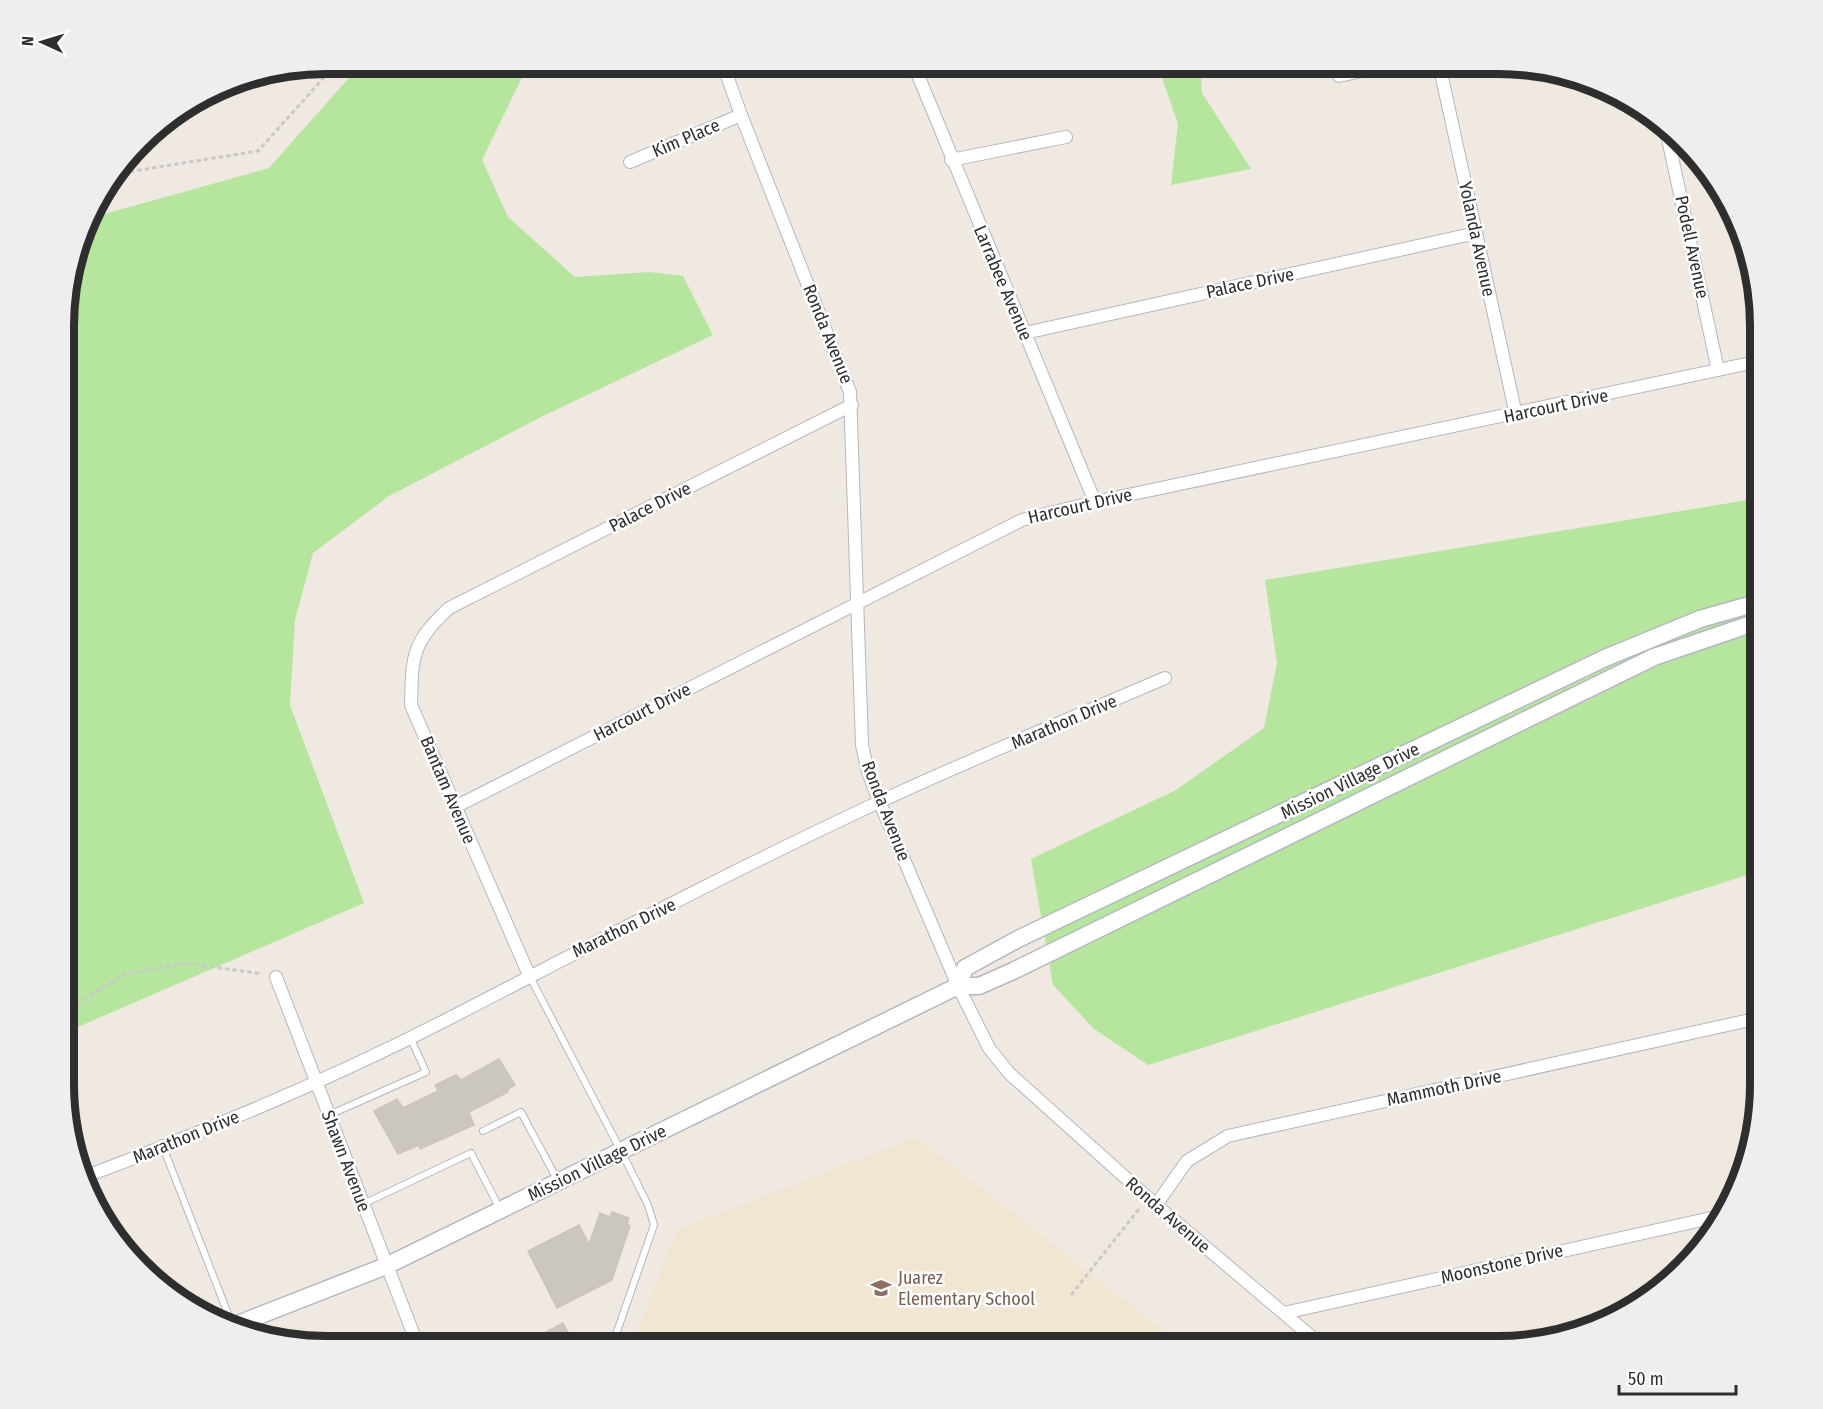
<svg xmlns="http://www.w3.org/2000/svg" width="1823" height="1409" viewBox="0 0 1823 1409" font-family="'Fira Sans Condensed',sans-serif">
  <style>
    .education { fill: #f0e6d1 }
    .green { fill: #b6e59e }
    .building { fill: #cbc7bf; stroke: #cbc5ba; stroke-width: 1.5 }
    .lines { fill: none; stroke-linecap: round; stroke-linejoin: round }
    .lane-casing { stroke: #b4b7c1; stroke-width: 8 }
    .street-casing { stroke: #b4b7c1; stroke-width: 14 }
    .secondary-casing { stroke: #b4b7c1; stroke-width: 19 }
    .path { stroke: #c9c9c9; stroke-width: 3; stroke-dasharray: 4.5 3; stroke-linecap: butt }
    .lane { stroke: #fff; stroke-width: 6 }
    .street { stroke: #fff; stroke-width: 12 }
    .secondary { stroke: #fff; stroke-width: 16 }
    .labels { text-anchor: middle; dominant-baseline: central; stroke-width: 5; stroke-linejoin: round; paint-order: stroke }
    .street-label { font-size: 18px; fill: #2e2e2e; stroke: #fff }
    .education-label { font-size: 18px; fill: #785e54; stroke: #fff; text-anchor: start }
    .rim { fill: none; stroke: #2e2e2e; stroke-width: 8 }
  </style>
  <rect width="100%" height="100%" fill="#efe9e1"/>
  <polygon class="education" points="916,1137 1183,1346 631,1346 677,1230"/>
  <g class="green">
    <polygon points="362,63 529,63 482,160 508,217 575,277 649,272 683,276 713,335 543,416 389,496 313,553 295,620 290,705 364,903 64,1033 65,291 90,218 269,168"/>
    <polygon points="1157,63 1200,63 1202,93 1251,169 1171,185 1178,124"/>
    <polygon points="1760,498 1760,871 1148,1065 1094,1029 1053,985 1031,859 1176,790 1264,728 1277,663 1265,580"/>
  </g>
  <g class="building">
    <polygon points="499,1059 515,1085 508,1089 508,1092 469,1112 474,1125 420,1149 419,1145 398,1154 374,1111 397,1099 403,1108 438,1091 435,1085 456,1075 461,1080"/>
    <polygon points="612,1212 629,1218 627,1224 630,1226 612,1280 557,1308 528,1251 579,1225 589,1244 600,1213 610,1217"/>
    <polygon points="563,1323 575,1346 520,1346"/>
  </g>
  <g class="lines">
    <g class="lane-casing">
      <g id="lane">
        <polyline points="529,975 621,1151 648,1205 654,1225 612,1346"/>
        <polyline points="329,1115 426,1072 410,1037"/>
        <polyline points="483,1131 521,1112 558,1181"/>
        <polyline points="163,1147 232,1324"/>
        <polyline points="363,1204 471,1153 500,1209"/>
      </g>
    </g>
    <g class="street-casing">
      <g id="street">
        <polyline points="726,63 726,73 741,115 850,392 862,745 868,772 879,801 958,986 989,1048 1009,1073 1156,1205 1314,1339 1319,1346"/>
        <polyline points="913,63 1095,502"/>
        <polyline points="1439,64 1516,415"/>
        <polyline points="1339,76 1398,63"/>
        <polyline points="1665,125 1718,370"/>
        <polyline points="951,160 1066,137"/>
        <polyline points="630,162 741,115"/>
        <polyline points="1025,333 1476,233"/>
        <polyline points="455,807 1022,520 1095,502 1760,361"/>
        <path d="M 529,975 L 411,705 C 412,655 412,643 449,608 L 852,405"/>
        <polyline points="276,977 418,1346"/>
        <path d="M 84,1177 C 207,1131 329,1080 446,1020 C 590,946 733,870 879,802 C 973,758 1070,719 1165,678"/>
        <polyline points="1156,1205 1187,1161 1228,1136 1759,1018"/>
        <polyline points="1284,1313 1720,1216"/>
      </g>
    </g>
    <g class="secondary-casing">
      <g id="secondary">
        <polyline points="958,986 965,968 1018,939 1605,658 1700,619 1760,602"/>
        <polyline points="230,1327 386,1266 958,986 979,986 1013,971 1654,657 1760,621"/>
      </g>
    </g>
    <g class="path">
      <polyline points="115,174 258,151 337,63"/>
      <polyline points="64,1011 126,974 186,963 262,974"/>
      <polyline points="1071,1295 1139,1209"/>
    </g>
    <use href="#lane" class="lane"/>
    <use href="#street" class="street"/>
    <use href="#secondary" class="secondary"/>
  </g>
  <defs>
    <g id="school-bare" transform="scale(1.62)"><path d="M0-5L7-2L0 1L-7-2ZM-4 1L0 2.5L4 1V4Q0 6-4 4Z" fill="#8d6e63" stroke="#fff" stroke-width="2.5" paint-order="stroke"/></g>
  </defs>
  <g fill-rule="evenodd">
    <use href="#school-bare" x="881" y="1288"/>
  </g>
  <g class="labels">
    <g class="street-label">
      <text transform="translate(686 138) rotate(-23)">Kim Place</text>
      <text transform="translate(1477 239) rotate(78)">Yolanda Avenue</text>
      <text transform="translate(1692 247) rotate(78)">Podell Avenue</text>
      <text transform="translate(1003 283) rotate(67)">Larrabee Avenue</text>
      <text transform="translate(1250 283) rotate(-12)">Palace Drive</text>
      <text transform="translate(828 334) rotate(68)">Ronda Avenue</text>
      <text transform="translate(1556 406) rotate(-12)">Harcourt Drive</text>
      <text transform="translate(1080 506) rotate(-13)">Harcourt Drive</text>
      <text transform="translate(650 507) rotate(-27)">Palace Drive</text>
      <text transform="translate(642 712) rotate(-27)">Harcourt Drive</text>
      <text transform="translate(1064 722) rotate(-23)">Marathon Drive</text>
      <text transform="translate(1350 781) rotate(-26)">Mission Village Drive</text>
      <text transform="translate(448 790) rotate(67)">Bantam Avenue</text>
      <text transform="translate(886 811) rotate(69)">Ronda Avenue</text>
      <text transform="translate(624 928) rotate(-26)">Marathon Drive</text>
      <text transform="translate(1444 1088) rotate(-12)">Mammoth Drive</text>
      <text transform="translate(186 1137) rotate(-22)">Marathon Drive</text>
      <text transform="translate(346 1161) rotate(69)">Shawn Avenue</text>
      <text transform="translate(597 1163) rotate(-26)">Mission Village Drive</text>
      <text transform="translate(1168 1215) rotate(41)">Ronda Avenue</text>
      <text transform="translate(1502 1264) rotate(-13)">Moonstone Drive</text>
    </g>
    <g class="education-label">
      <text x="898" y="1278">Juarez<tspan x="898" dy="21">Elementary School</tspan></text>
    </g>
  </g>
  <path d="M0 0H1823V1409H0ZM326 74H1498A252 252 0 0 1 1750 326V1084A252 252 0 0 1 1498 1336H326A252 252 0 0 1 74 1084V326A252 252 0 0 1 326 74Z" fill="#eee" fill-rule="evenodd"/>
  <path class="rim" d="M326 74H1498A252 252 0 0 1 1750 326V1084A252 252 0 0 1 1498 1336H326A252 252 0 0 1 74 1084V326A252 252 0 0 1 326 74Z"/>
  <g transform="translate(42 42) rotate(274)" stroke="#ffffff" stroke-width="4.5" paint-order="stroke">
  <path d="M0-4.5L10 22L0 15L-10 22Z" fill="#2e2e2e"/>
  <text y="-9" font-size="16" font-weight="bold" text-anchor="middle" fill="#2e2e2e">N</text>
  </g>
  <path d="M1619 1385v9h117v-9" fill="none" stroke="#2e2e2e" stroke-width="3"/>
  <text x="1628" y="1385" font-size="18" fill="#2e2e2e" stroke="#ffffff" stroke-width="4.5" paint-order="stroke">50 m</text>
</svg>
